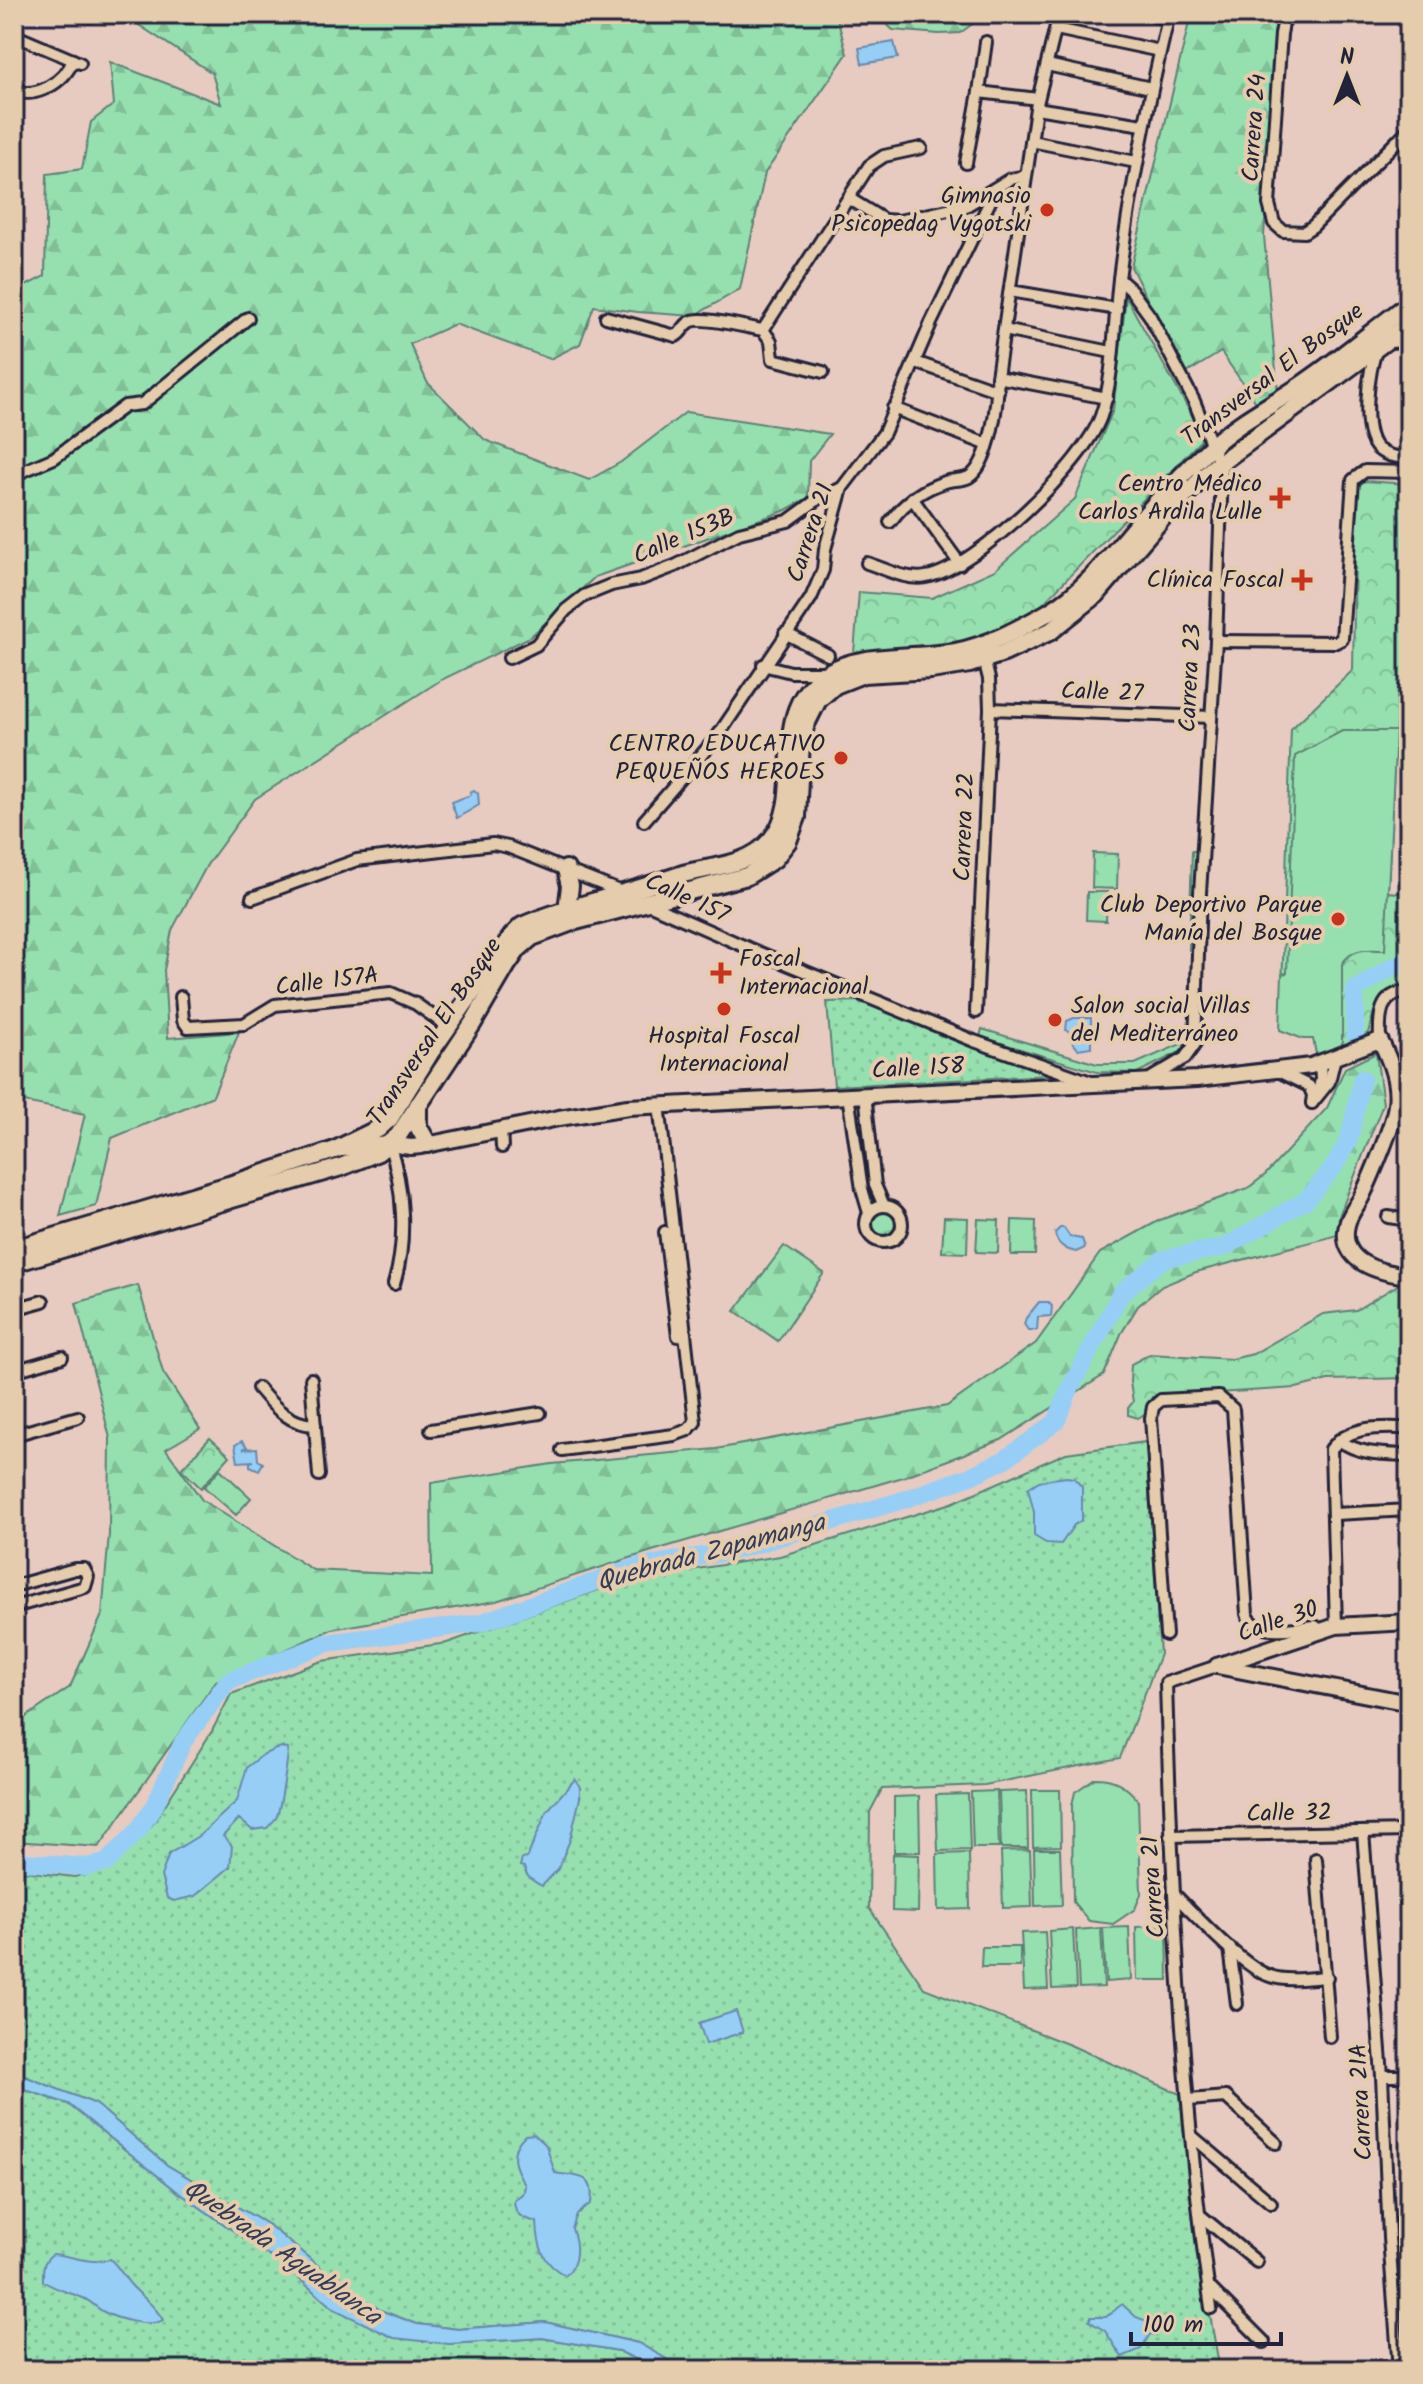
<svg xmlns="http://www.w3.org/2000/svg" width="1423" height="2384" viewBox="0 0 1423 2384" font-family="Kalam,sans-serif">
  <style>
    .grass { fill: url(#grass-dots); stroke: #5c8175; stroke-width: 2 }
    .forest { fill: url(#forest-firs); stroke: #5c8175; stroke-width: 2 }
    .park { fill: url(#park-crowns); stroke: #5c8175; stroke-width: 2 }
    .garden { fill: #96e0af; stroke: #5c8175; stroke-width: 2 }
    .water { fill: #97cef6; stroke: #6889ab; stroke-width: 2 }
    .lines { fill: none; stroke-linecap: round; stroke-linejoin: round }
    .river { stroke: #97cef6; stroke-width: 18 }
    .street-casing { stroke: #22223b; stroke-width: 16 }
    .secondary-casing { stroke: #22223b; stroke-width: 20 }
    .primary-casing { stroke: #22223b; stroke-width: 22 }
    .highway-casing { stroke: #22223b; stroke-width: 24 }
    .street { stroke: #e4ccac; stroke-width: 10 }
    .secondary { stroke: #e4ccac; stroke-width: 14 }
    .primary { stroke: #e4ccac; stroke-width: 16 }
    .highway { stroke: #e4ccac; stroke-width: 18 }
    .poi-dot { fill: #c8321e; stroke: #e4ccac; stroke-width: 3 }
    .labels { text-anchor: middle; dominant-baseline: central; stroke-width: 8; stroke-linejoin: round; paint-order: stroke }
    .street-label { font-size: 24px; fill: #22223b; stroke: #e4ccac }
    .poi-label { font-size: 24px; fill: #22223b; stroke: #e4ccac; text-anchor: end }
    .water-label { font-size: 26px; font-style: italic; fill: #343c57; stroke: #e4ccac }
  </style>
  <defs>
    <pattern id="grass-dots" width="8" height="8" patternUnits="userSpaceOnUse" patternTransform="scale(2)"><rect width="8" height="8" fill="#96e0af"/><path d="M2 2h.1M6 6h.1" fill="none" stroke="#81c097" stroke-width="1.8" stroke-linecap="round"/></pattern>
    <pattern id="forest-firs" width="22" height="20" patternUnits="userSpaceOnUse" patternTransform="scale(2)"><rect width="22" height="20" fill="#96e0af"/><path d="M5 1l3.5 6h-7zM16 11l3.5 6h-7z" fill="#81c097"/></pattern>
    <pattern id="park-crowns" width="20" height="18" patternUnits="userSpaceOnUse" patternTransform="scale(2)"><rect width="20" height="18" fill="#96e0af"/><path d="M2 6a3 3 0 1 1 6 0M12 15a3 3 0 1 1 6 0" fill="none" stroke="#81c097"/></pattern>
  </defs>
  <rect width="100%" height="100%" fill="#e7cbc1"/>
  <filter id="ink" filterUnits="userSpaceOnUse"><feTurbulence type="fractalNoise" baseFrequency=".0125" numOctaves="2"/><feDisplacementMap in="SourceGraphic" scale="16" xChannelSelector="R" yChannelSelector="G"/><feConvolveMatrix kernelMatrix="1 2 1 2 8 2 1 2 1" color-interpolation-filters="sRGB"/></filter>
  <g filter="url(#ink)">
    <g class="grass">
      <polygon points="861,1001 1050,1075 834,1086 827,1002"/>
      <polygon points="1146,1442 1160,1654 1120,1758 985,1785 882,1789 870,1812 869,1908 924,1988 1070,2045 1180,2094 1193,2221 1220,2370 686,2370 638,2343 545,2322 458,2329 417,2324 380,2310 327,2273 270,2226 167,2165 96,2104 14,2072 14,1870 75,1877 114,1864 153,1824 212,1731 231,1694 322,1661 447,1643 627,1580 780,1556 952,1503 1066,1453"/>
      <polygon points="14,2086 68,2104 178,2192 287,2268 334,2309 449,2344 542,2338 619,2351 657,2370 14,2370"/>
    </g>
    <g class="forest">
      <polygon points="122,14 836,14 847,54 765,173 740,289 694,316 638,312 594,306 580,344 550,359 455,324 410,344 427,382 485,440 589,480 621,462 686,412 830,434 809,461 808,498 784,511 595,577 530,637 441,680 255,799 207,865 172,930 164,970 168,1038 239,1032 213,1096 112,1138 96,1206 60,1216 85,1114 14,1100 14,292 45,276 47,174 82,169 91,122 114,104 110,62 221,104 212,73"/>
      <polygon points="875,14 986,14 960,33 939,34 893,30"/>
      <polygon points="1191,14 1282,14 1279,25 1264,236 1278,393 1260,408 1221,352 1185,374 1131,267"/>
      <polygon points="1376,1053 1383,1104 1339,1216 1338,1235 1196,1272 1162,1286 1138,1306 1121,1334 1104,1375 1001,1440 903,1477 652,1551 496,1601 332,1629 216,1681 99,1847 14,1841 14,1725 70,1687 102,1615 109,1534 110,1438 76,1303 138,1285 163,1372 200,1429 166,1449 202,1500 313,1570 432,1576 431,1483 552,1464 716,1449 947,1406 1036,1343 1100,1253 1160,1220 1248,1188 1265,1175 1327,1108 1345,1068"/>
      <polygon points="784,1246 824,1273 778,1341 735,1311"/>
    </g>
    <g class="park">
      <polygon points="1126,297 1204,437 1031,616 980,639 854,653 859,592 932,598 995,570 1075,499 1113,410"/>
      <path d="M 1364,481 L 1409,484 L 1409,685 L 1398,685 L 1388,892 L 1409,894 L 1409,984 C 1377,990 1376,1005 1368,1033 L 1342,1048 L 1281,1018 L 1291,729 L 1353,670 L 1356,489 Z"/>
      <polygon points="1093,853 1118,854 1117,889 1092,888"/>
      <circle cx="885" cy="1224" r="16"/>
      <polygon points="944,1217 968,1218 967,1253 942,1252"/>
      <polygon points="1401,1283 1409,1284 1409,1378 1328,1380 1296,1388 1152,1397 1146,1413 1138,1418 1128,1415 1128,1408 1133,1402 1130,1382 1131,1364 1150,1354 1232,1359 1253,1354 1323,1314 1356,1310"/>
      <polygon points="210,1438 230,1456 201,1488 181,1469"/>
    </g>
    <g class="garden">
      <path d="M 1342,731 L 1396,731 L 1385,950 C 1366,950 1353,947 1342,964 L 1342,1048 L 1316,1054 L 1313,1039 L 1303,1039 L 1280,1030 L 1282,974 L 1287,973 L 1295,756 Z"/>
      <polygon points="1192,851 1196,851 1193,950 1189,950"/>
      <polygon points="1087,892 1107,892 1106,921 1086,920"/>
      <polygon points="982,1029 1097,1064 1135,1064 1183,1043 1186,1049 1137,1073 1097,1072 980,1037"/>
      <polygon points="978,1219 999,1220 998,1253 976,1252"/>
      <polygon points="1012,1220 1036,1221 1035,1255 1011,1255"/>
      <polygon points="220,1469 251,1498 236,1515 204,1487"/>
      <path d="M 1095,1778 C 1115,1778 1125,1785 1138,1800 L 1141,1894 L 1135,1909 L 1113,1924 L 1089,1921 L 1073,1902 L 1072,1805 L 1075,1792 Z"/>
      <polygon points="1032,1790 1060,1790 1061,1846 1033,1847"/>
      <polygon points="997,1791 999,1848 973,1848 971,1792"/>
      <polygon points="1027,1791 1028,1848 1001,1848 999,1792"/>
      <polygon points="968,1794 970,1850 938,1851 936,1795"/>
      <polygon points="919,1796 920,1852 894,1852 894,1797"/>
      <polygon points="1034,1849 1060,1849 1062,1905 1035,1906"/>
      <polygon points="1030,1850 1032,1907 1003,1908 1001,1851"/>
      <polygon points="969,1853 970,1909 938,1910 937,1854"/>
      <polygon points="893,1854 919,1855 918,1912 892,1911"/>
      <polygon points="1167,1926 1168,1980 1137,1980 1136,1927"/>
      <polygon points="1129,1927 1131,1980 1106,1982 1103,1928"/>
      <polygon points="1101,1928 1104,1987 1079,1988 1076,1930"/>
      <polygon points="1073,1929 1076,1988 1052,1989 1049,1931"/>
      <polygon points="1045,1932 1048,1989 1024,1990 1021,1933"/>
      <polygon points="982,1947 1020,1947 1020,1967 981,1967"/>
    </g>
    <g class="water">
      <polygon points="894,42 898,58 862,64 859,48"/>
      <polygon points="474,790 478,793 479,805 457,818 451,802 471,795 470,792"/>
      <polygon points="1074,1018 1091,1018 1091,1047 1078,1049 1072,1042 1073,1033 1066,1030 1067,1021"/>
      <path d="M 1060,1228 L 1064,1228 L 1070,1237 L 1082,1239 L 1085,1248 L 1076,1252 C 1066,1250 1056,1244 1055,1233 Z"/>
      <polygon points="1039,1302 1048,1302 1052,1306 1051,1316 1038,1317 1037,1330 1028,1330 1024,1324 1026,1318"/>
      <polygon points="242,1441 247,1447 243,1449 257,1448 258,1460 263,1463 259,1470 250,1466 250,1462 254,1461 238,1462 235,1445"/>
      <polygon points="1066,1477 1074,1478 1082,1487 1082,1520 1074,1525 1061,1544 1046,1543 1034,1536 1034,1512 1028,1488 1039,1481"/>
      <path d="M 281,1747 L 288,1749 C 288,1759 280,1812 276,1818 C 273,1822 270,1825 267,1828 L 252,1830 L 239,1819 L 223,1836 L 232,1846 L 230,1867 L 195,1896 L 174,1901 L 167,1898 L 161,1876 L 169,1854 L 200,1835 L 237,1801 L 247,1767 L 264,1754 Z"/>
      <path d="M 575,1779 L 580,1787 L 580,1798 L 570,1840 L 558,1869 L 542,1886 C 533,1881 526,1878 524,1867 L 520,1866 L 522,1859 L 527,1858 L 547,1811 Z"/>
      <polygon points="736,2011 743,2032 706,2044 699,2023"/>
      <polygon points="14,2072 96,2104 167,2165 270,2226 327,2273 380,2310 417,2324 458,2329 545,2322 638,2343 686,2370 657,2370 619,2351 542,2338 449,2344 394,2338 334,2309 287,2268 178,2192 68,2104 14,2086"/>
      <path d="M 534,2134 L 546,2145 L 555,2173 C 575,2177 596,2172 591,2203 L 577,2214 L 572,2229 C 578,2244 579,2263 566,2275 C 543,2266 538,2246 537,2222 C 523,2218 515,2217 514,2201 L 524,2192 L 525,2185 C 514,2167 507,2152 525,2135 Z"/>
      <path d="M 53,2254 C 74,2256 89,2265 110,2259 C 119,2267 124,2277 131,2285 C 143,2298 155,2305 163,2320 C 150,2328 117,2319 104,2312 C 96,2308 91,2301 83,2298 C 69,2292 56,2290 43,2281 C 43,2269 42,2261 53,2254 Z"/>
      <polygon points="1122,2304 1136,2317 1152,2323 1156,2335 1150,2334 1141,2349 1122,2357 1105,2331 1089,2321 1091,2317 1106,2317"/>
    </g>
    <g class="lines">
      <g class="river">
        <polyline points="1355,1035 1355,990 1394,966 1409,961"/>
        <polyline points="14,1861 85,1867 106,1863 137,1832 155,1805 183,1742 228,1681 327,1643 480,1623 637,1567 733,1551 903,1500 968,1477 1004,1460 1056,1422 1071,1386 1121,1293 1163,1259 1225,1247 1306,1200 1333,1168 1349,1140 1362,1079"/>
      </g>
      <g class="street-casing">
        <g id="street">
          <polyline points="83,14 89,16"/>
          <polyline points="1145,14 1168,19"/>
          <polyline points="1285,14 1281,34 1269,204 1274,223 1283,231 1304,232 1313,226 1409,129"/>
          <polyline points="1407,14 1409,14"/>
          <polyline points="1056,29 1160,51"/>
          <polyline points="14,35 80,63"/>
          <polyline points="1047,65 1151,88"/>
          <path d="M 14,90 C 35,100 65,82 73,60"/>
          <polyline points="979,92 986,42"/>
          <polyline points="1036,108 1143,125"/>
          <polyline points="1031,141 1136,162"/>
          <polyline points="966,163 979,92 1038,99"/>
          <polyline points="850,199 884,220 899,221 966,206 1010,179 1026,176"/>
          <polyline points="1119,279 1131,290 1150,316 1194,401 1222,471 1216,641 1200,893 1195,1044 1185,1058 1148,1080"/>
          <polyline points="1010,291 1117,309"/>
          <path d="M 606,317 L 676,336 C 683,332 683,326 690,322 C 700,315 749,328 763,330 L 771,341 L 773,359 L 823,372"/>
          <polyline points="763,330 869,166 884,156 921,148"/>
          <polyline points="1004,330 1111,352"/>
          <path d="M 1377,349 C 1368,369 1360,433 1378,449 C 1387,457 1398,457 1409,458"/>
          <polyline points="915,362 998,391"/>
          <polyline points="997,377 1107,398"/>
          <polyline points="893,408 986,444"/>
          <polyline points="14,475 54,458 125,406 142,404 248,318"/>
          <polyline points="912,498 960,564"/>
          <path d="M 890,522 C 904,503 922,489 945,482 C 953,479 961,481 969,477 C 990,464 999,400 997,377 L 1036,108 L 1059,14"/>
          <path d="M 867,563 C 885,569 908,581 926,577 C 976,568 1084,464 1101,416 C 1115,376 1114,314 1120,271 C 1131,184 1149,99 1169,14"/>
          <polyline points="785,633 828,655"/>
          <polyline points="1216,641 1336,642 1342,639 1353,480 1365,471 1409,472"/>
          <polyline points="509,658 536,645 566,610 584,596 611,585 641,579 675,566 739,533 788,521 818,499 842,488"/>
          <polyline points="763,665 791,672 826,672"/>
          <polyline points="990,709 1211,717"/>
          <polyline points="644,821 717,737 811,598 823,570 825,549 842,488 884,433 931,323 996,189"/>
          <polyline points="252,898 357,860 493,844 508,847 624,893"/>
          <polyline points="646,903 755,951 974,1041 1091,1082"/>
          <polyline points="181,997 183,1020 188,1027 244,1024 275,1005 391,993 416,1004 448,1027"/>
          <polyline points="976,1012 990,709 989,679 983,655"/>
          <path d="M 1380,1040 C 1379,1015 1379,994 1409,991"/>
          <polyline points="1278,1071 1309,1086 1313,1095 1312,1103"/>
          <polyline points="865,1094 875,1185 884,1206"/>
          <polyline points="848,1095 862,1189 869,1213"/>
          <polyline points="1317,1095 1321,1080 1320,1063"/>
          <polyline points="1312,1103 1329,1082 1335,1057"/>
          <polyline points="501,1129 502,1147"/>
          <path d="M 389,1144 C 404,1187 407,1241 394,1284"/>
          <circle cx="884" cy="1224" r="18"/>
          <polyline points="1388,1217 1409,1220"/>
          <polyline points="665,1232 678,1336"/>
          <polyline points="14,1309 43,1301"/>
          <polyline points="14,1371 62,1357"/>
          <polyline points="311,1379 319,1475"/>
          <path d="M 258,1388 C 273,1406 290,1425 315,1425"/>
          <polyline points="431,1430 540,1413"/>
          <polyline points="14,1435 78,1417"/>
          <path d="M 1339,1440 C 1359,1455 1385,1454 1409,1455"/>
          <polyline points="562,1450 674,1435 688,1430 695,1422 659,1104"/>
          <polyline points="1335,1514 1409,1510"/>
          <polyline points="14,1586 75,1569 84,1569 88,1577 85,1587 14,1607"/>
          <path d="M 1336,1626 L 1331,1449 C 1351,1424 1380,1428 1409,1428"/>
          <path d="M 1166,1635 L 1151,1418 L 1153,1407 L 1161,1400 L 1219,1397 L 1233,1409 L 1247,1614 C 1255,1638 1294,1627 1315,1626 L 1320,1630"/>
          <polyline points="1363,1832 1382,2076 1389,2238 1399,2370"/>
          <polyline points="1170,1836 1409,1831"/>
          <polyline points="1316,1859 1330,2037"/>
          <path d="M 1174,1894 C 1195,1915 1244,1968 1270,1976 C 1287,1982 1309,1978 1327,1977"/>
          <polyline points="1230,1948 1237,2004"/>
          <polyline points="1382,2076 1409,2076"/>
          <polyline points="1189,2100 1226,2097 1276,2143"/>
          <polyline points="1193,2137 1271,2203"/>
          <polyline points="1201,2216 1257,2262"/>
          <polyline points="1208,2286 1264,2342"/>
          <path d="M 1211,2308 C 1182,2102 1172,1892 1166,1683 L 1217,1666"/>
        </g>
      </g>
      <g class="secondary-casing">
        <g id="secondary">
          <path d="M 343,1149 L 389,1144 L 411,1147 L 421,1146 L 559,1118 L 628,1107 L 1197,1079 L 1311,1066 L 1380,1040 C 1390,1060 1399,1082 1396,1105 C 1394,1123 1370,1180 1361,1198 C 1356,1207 1349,1215 1347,1225 C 1338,1263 1381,1273 1409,1276"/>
          <polyline points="1217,1666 1336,1626 1409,1622"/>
          <polyline points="1217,1666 1409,1703"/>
        </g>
      </g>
      <g class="primary-casing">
        <g id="primary">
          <polyline points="566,869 570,886 567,910"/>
          <polyline points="418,1105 418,1126 428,1144"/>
          <path d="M 14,1249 L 229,1185 L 335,1150 L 378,1129 L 390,1118 L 430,1053 L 512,936 L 522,926 C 553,912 587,904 620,894 C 641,888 662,881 683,874 C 713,866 749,866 771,840 C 810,793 764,714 826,674 C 859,652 917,659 955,652 C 988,646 1021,628 1049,612 C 1083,592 1106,562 1131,532 C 1155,503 1181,475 1209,449 C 1236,423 1272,405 1303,384 C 1340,359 1374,330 1409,304"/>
          <polyline points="14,1263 341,1167 378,1152 398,1136 473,1023 507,965 518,949 532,937 572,922 747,876 774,859 788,841 797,817 801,742 806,724 818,700 835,685 863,674 931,670 970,664 1004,653 1051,631 1096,595 1163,517 1212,469 1409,324"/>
        </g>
      </g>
      <g class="highway-casing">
        <polyline id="highway" points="1389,338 1409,337"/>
      </g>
      <use href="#street" class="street"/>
      <use href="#secondary" class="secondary"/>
      <use href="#primary" class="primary"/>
      <use href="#highway" class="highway"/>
    </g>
  </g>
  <g class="poi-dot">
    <circle cx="1047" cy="210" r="8"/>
    <path d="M1276 486h8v8h8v8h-8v8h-8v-8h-8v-8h8z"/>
    <path d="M1298 568h8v8h8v8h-8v8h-8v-8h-8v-8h8z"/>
    <circle cx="841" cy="758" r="8"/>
    <circle cx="1338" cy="919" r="8"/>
    <path d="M717 961h8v8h8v8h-8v8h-8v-8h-8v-8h8z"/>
    <circle cx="724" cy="1009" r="8"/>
    <circle cx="1055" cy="1020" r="8"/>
  </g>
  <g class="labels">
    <g class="street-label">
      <text transform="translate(1255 128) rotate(-86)">Carrera 24</text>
      <text transform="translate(1273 375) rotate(-37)">Transversal El Bosque</text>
      <text transform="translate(811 533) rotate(-72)">Carrera 21</text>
      <text transform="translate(684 537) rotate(-23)">Calle 153B</text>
      <text transform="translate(1191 678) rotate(-87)">Carrera 23</text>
      <text transform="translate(1102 693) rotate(2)">Calle 27</text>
      <text transform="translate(965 827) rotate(-88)">Carrera 22</text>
      <text transform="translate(687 899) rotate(24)">Calle 157</text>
      <text transform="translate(327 982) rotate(-7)">Calle 157A</text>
      <text transform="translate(435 1032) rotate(-56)">Transversal El Bosque</text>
      <text transform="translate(918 1069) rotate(-3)">Calle 158</text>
      <text transform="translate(1278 1622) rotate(-19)">Calle 30</text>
      <text transform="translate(1289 1814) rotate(-1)">Calle 32</text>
      <text transform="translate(1154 1887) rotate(-94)">Carrera 21</text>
      <text transform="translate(1362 2102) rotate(-93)">Carrera 21A</text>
    </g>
    <g class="poi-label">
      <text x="1031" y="196">Gimnasio<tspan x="1031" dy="28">Psicopedag Vygotski</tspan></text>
      <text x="1262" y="484">Centro Médico<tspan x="1262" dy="28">Carlos Ardila Lulle</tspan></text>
      <text x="1284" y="580">Clínica Foscal</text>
      <text x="825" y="744">CENTRO EDUCATIVO<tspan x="825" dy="28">PEQUEÑOS HEROES</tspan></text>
      <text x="1322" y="905">Club Deportivo Parque<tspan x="1322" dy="28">Manía del Bosque</tspan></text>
      <text x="739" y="959" text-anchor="start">Foscal<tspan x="739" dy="28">Internacional</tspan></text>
      <text x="1071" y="1006" text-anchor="start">Salon social Villas<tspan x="1071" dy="28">del Mediterráneo</tspan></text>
      <text x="724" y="1036" text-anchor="middle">Hospital Foscal<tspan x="724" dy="28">Internacional</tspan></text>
    </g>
    <g class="water-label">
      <text transform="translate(711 1553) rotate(-15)">Quebrada Zapamanga</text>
      <text transform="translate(282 2253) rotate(35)">Quebrada Aguablanca</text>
    </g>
  </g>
  <rect width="1423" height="2384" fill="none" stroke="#e4ccac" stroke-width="48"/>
  <rect x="24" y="24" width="1375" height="2336" fill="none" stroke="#22223b" stroke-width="3" filter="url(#ink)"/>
  <g transform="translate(1347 76)" stroke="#e4ccac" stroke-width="6" paint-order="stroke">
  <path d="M0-6L14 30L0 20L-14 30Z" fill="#22223b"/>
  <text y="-12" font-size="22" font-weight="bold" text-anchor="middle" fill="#22223b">N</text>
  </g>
  <path d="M1131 2332v12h150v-12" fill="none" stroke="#22223b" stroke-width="4"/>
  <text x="1143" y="2332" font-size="24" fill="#22223b" stroke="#e4ccac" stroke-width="6" paint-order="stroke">100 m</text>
</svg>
